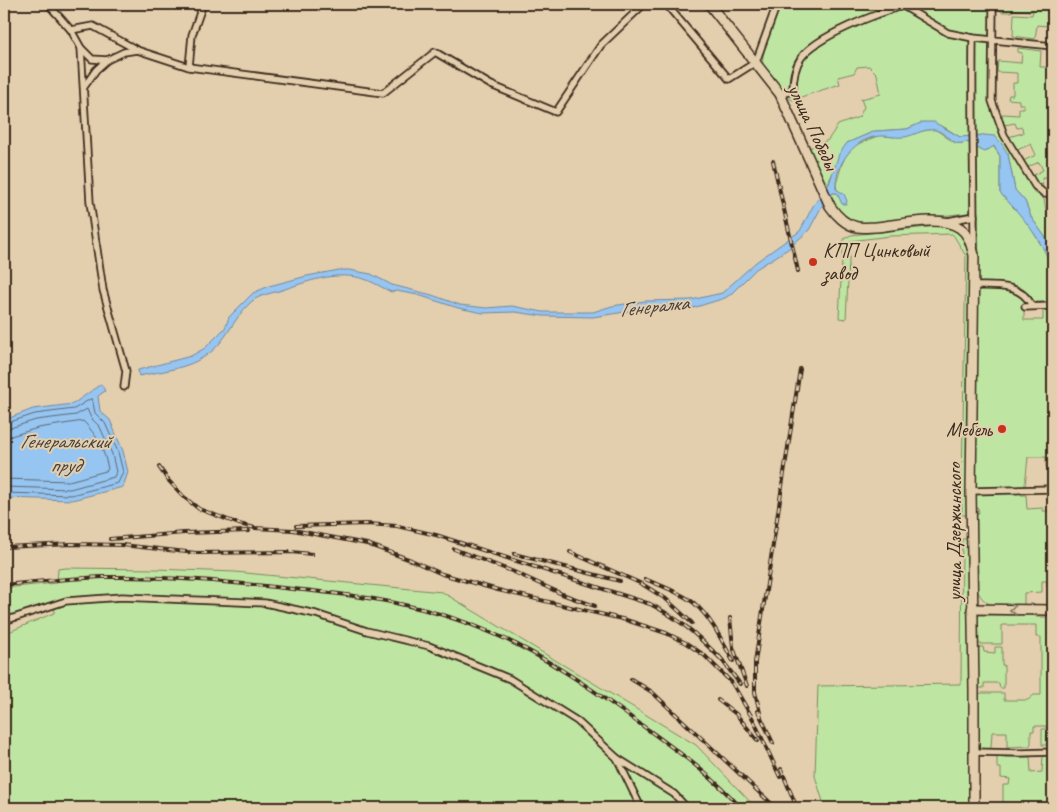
<svg xmlns="http://www.w3.org/2000/svg" width="1057" height="812" viewBox="0 0 1057 812" font-family="Caveat,sans-serif">
  <style>
    .green { fill: #bee6a2; stroke: #7c8860 }
    .water { fill: #96c5f1; stroke: #72879d }
    .lines { fill: none; stroke-linecap: round; stroke-linejoin: round }
    .shore { stroke: #5f6872; stroke-width: 1 }
    .minor-casing { stroke: #3b2a1e; stroke-width: 9 }
    .primary-casing { stroke: #3b2a1e; stroke-width: 12 }
    .minor { stroke: #e3cfad; stroke-width: 5.5 }
    .primary { stroke: #e3cfad; stroke-width: 9 }
    .rail-casing { stroke: #3b2a1e; stroke-width: 4 }
    .rail { stroke: #e3cfad; stroke-width: 2; stroke-dasharray: 5.5; stroke-linecap: butt }
    .oneway { stroke: #8f7c66 }
    .poi-dot { fill: #c8321e; stroke: #e3cfad; stroke-width: 2 }
    .labels { text-anchor: middle; dominant-baseline: central; stroke-width: 4; stroke-linejoin: round; paint-order: stroke }
    .street-label { font-size: 20px; fill: #3b2a1e; stroke: #e3cfad }
    .poi-label { font-size: 20px; fill: #3b2a1e; stroke: #e3cfad; text-anchor: start }
    .water-label { font-size: 21px; font-style: italic; fill: #49413e; stroke: #e3cfad }
  </style>
  <rect width="100%" height="100%" fill="#e3cfad"/>
  <filter id="ink" filterUnits="userSpaceOnUse"><feTurbulence type="fractalNoise" baseFrequency=".02" numOctaves="2"/><feDisplacementMap in="SourceGraphic" scale="10" xChannelSelector="R" yChannelSelector="G"/><feConvolveMatrix kernelMatrix="1 2 1 2 8 2 1 2 1" color-interpolation-filters="sRGB"/></filter>
  <g filter="url(#ink)">
    <g class="green">
      <path d="M 780,4 L 990,4 L 989,102 L 1002,136 L 1034,192 L 1044,199 L 1047,217 L 1053,217 L 1053,248 L 1031,217 L 1025,201 L 1015,190 L 1008,154 L 984,135 L 960,137 L 944,127 L 923,122 L 907,129 L 875,131 L 847,143 L 826,187 L 809,148 L 828,140 L 838,125 L 859,117 L 864,107 L 861,99 L 881,94 L 877,74 L 869,66 L 857,67 L 854,73 L 838,77 L 840,84 L 792,100 C 783,94 765,74 763,64 C 760,53 776,16 780,4 Z"/>
      <polygon points="1012,4 1053,4 1053,33 1052,31 1048,30 1048,26 1037,25 1035,39 1013,36 1014,14 1032,15 1033,11 1013,10 1012,12 1001,12 1002,6 1012,7"/>
      <polygon points="1018,48 1041,51 1040,67 1050,67 1051,62 1053,62 1053,180 1050,178 1042,178 1043,188 1037,184 1032,176 1043,170 1039,162 1028,167 1023,161 1036,155 1031,144 1017,150 1008,137 1023,133 1022,127 1017,128 1015,123 1004,125 1002,114 1019,115 1019,108 1024,108 1024,104 1019,104 1019,100 1008,99 1009,95 1013,95 1013,83 1017,83 1017,73 997,72 998,61 1021,63 1022,53 1018,52"/>
      <path d="M 933,129 C 945,133 953,148 966,142 L 976,145 L 980,150 L 993,146 L 1000,156 L 1000,193 L 1026,220 L 1049,258 L 1053,270 L 1053,302 L 1024,302 L 1024,320 L 1043,320 L 1043,311 L 1053,310 L 1053,471 L 1051,471 L 1051,467 L 1046,467 L 1046,457 L 1028,457 L 1025,485 L 1021,495 L 1026,495 L 1027,509 L 1043,508 L 1043,511 L 1053,511 L 1053,587 L 1047,587 L 1047,581 L 1042,581 L 1042,592 L 1024,593 L 1024,607 C 1002,607 986,611 976,588 L 975,514 L 979,513 L 978,508 L 974,507 L 974,491 L 979,263 L 978,212 L 873,223 C 851,223 839,218 830,196 L 833,193 L 837,193 L 838,197 L 836,184 L 842,164 L 848,151 L 853,146 L 880,135 L 893,137 Z"/>
      <path d="M 938,226 C 963,229 969,240 971,263 L 967,515 L 962,515 L 962,482 L 966,256 L 954,236 L 952,234 L 890,236 L 850,241 L 846,319 L 839,318 L 843,242 L 845,238 L 851,235 Z"/>
      <polygon points="962,539 968,539 971,808 825,808 815,776 818,686 961,684"/>
      <polygon points="66,568 155,569 235,572 442,592 696,745 756,808 4,808 4,634 54,613 56,602 4,619 4,588 57,583 58,569"/>
      <polygon points="980,615 1036,615 1036,617 1053,617 1053,735 1052,731 1050,731 1050,735 1047,735 1047,745 1042,745 1042,729 1046,729 1046,726 1034,726 1034,731 1031,731 1031,744 1029,746 1007,747 1007,732 992,732 991,747 990,749 979,749 976,746 977,695 982,693 1004,693 1004,700 1028,700 1034,695 1041,695 1041,637 1036,637 1036,625 1002,625 1002,644 980,644 975,641 975,619"/>
      <polygon points="980,647 983,647 984,652 995,653 995,647 1002,647 1002,665 1004,665 1004,688 1000,688 999,683 984,683 984,688 980,688 976,682 975,651"/>
      <polygon points="1053,755 1053,808 1003,808 1003,785 1009,785 1010,779 1001,778 1001,768 997,768 997,757 1030,757 1031,773 1042,772 1043,756"/>
    </g>
    <g class="water">
      <path d="M 923,122 L 934,122 L 960,137 L 984,135 L 995,136 L 1002,144 L 1008,154 L 1015,190 L 1025,201 L 1031,217 L 1053,248 L 1053,270 C 1041,238 1023,217 1000,193 L 1000,156 L 994,146 L 985,152 C 977,149 975,145 966,142 C 952,148 947,132 935,130 C 925,128 915,135 905,137 C 897,138 890,136 882,136 C 856,136 834,164 836,189 L 844,194 L 847,201 L 846,204 L 842,204 L 837,193 L 833,193 L 822,206 L 809,230 L 788,249 L 756,269 L 731,294 L 725,298 L 693,308 L 684,306 L 677,310 L 669,308 L 650,308 L 593,317 L 543,316 L 515,312 L 483,313 L 458,308 L 418,295 L 396,291 L 391,292 C 383,288 375,283 367,280 C 337,269 307,282 279,291 C 268,294 260,295 251,302 C 232,319 227,343 204,357 C 185,369 162,371 139,376 L 138,370 L 191,356 L 205,348 L 225,328 L 229,317 L 253,293 L 269,286 L 307,276 L 339,270 L 349,270 L 371,274 L 392,285 L 432,295 L 460,305 L 486,308 L 512,306 L 543,312 L 593,312 L 612,306 L 645,301 L 691,300 L 722,293 L 756,262 L 800,231 L 813,206 L 829,184 L 839,154 L 847,143 L 875,131 L 907,129 Z"/>
      <polygon points="101,384 105,391 98,396 100,411 110,420 123,451 128,472 123,487 72,500 4,498 4,420 33,409 73,404"/>
    </g>
    <g class="lines">
      <g class="shore">
        <polyline points="4,424 35,414 74,409 92,398 95,413 105,423 118,452 123,472 118,483 71,495 4,493"/>
        <polyline points="4,430 36,420 76,415 87,409 91,418 100,427 112,454 116,472 114,477 70,489 4,487"/>
        <path d="M 4,438 L 38,428 L 83,421 C 97,435 104,449 108,469 L 106,471 L 69,481 L 4,479"/>
      </g>
      <g class="minor-casing">
        <g id="minor">
          <polyline points="48,4 71,30 81,48 90,202 103,290 126,371 124,387"/>
          <polyline points="666,4 729,79 756,62 777,4"/>
          <polyline points="993,4 992,101 1004,135 1035,186 1045,194 1053,194"/>
          <polyline points="71,30 93,26 137,50 189,67 383,93 435,52 491,85 556,112 601,45 644,4"/>
          <path d="M 973,38 C 972,108 974,178 974,248"/>
          <polyline points="81,48 92,59 107,60 124,52 137,50"/>
          <polyline points="189,67 192,35 203,4"/>
          <polyline points="84,87 96,70 107,60"/>
          <path d="M 780,94 L 793,91 C 793,79 794,68 801,58 C 816,36 878,13 903,6 L 948,33 L 973,38 L 1053,46"/>
          <polyline points="948,221 974,216"/>
          <path d="M 974,286 C 995,286 1021,283 1032,306"/>
          <polyline points="1025,307 1053,306"/>
          <polyline points="971,491 1053,489"/>
          <polyline points="4,621 66,601 122,597 265,603 316,614 367,631 429,646 510,679 577,721 617,758 641,808"/>
          <polyline points="974,752 1020,753 1053,752"/>
          <polyline points="617,758 674,794 687,808"/>
        </g>
      </g>
      <g class="primary-casing">
        <g id="primary">
          <path d="M 709,4 L 780,94 L 830,206 C 836,215 846,225 857,227 C 863,228 870,227 876,227 C 899,225 941,214 960,228 C 969,234 971,245 974,255 L 971,491 L 974,690 L 974,808"/>
          <polyline points="972,609 1053,610"/>
        </g>
      </g>
      <use href="#minor" class="minor"/>
      <use href="#primary" class="primary"/>
      <g class="rail-casing">
        <g id="rail">
          <polyline points="773,161 798,271"/>
          <polyline points="159,467 168,480 184,497 199,509 239,524 255,528 293,530 367,544 411,560 442,574 498,590 626,620 666,633 686,643 704,655 732,683 753,719 780,777"/>
          <path d="M 296,526 L 367,524 L 397,526 L 436,535 L 650,604 C 682,620 698,636 723,661"/>
          <polyline points="110,539 184,533 249,531"/>
          <polyline points="4,547 72,544 122,545 196,553 291,552 312,554"/>
          <polyline points="454,549 514,572 562,594 595,606"/>
          <polyline points="570,552 642,584 666,599 692,623"/>
          <polyline points="514,554 620,581"/>
          <path d="M 645,579 C 661,586 680,592 694,603 C 712,619 722,641 733,661"/>
          <path d="M 4,585 C 37,582 71,578 104,577 C 167,576 230,582 293,589 C 365,596 425,604 492,633 C 543,655 591,688 636,721 C 673,748 711,774 741,808"/>
          <polyline points="730,618 733,647 747,686"/>
          <polyline points="719,656 740,684"/>
          <polyline points="631,679 652,692 776,808"/>
          <polyline points="718,700 736,714 758,741"/>
          <polyline points="758,711 773,743"/>
          <polyline points="761,717 755,692 755,662 800,369"/>
          <polyline points="781,769 797,808"/>
        </g>
      </g>
      <use href="#rail" class="rail"/>
    </g>
    <defs><path id="oneway-chevron" d="M-2-3.5L2.5 0L-2 3.5" fill="none" stroke-width="1.6" stroke-linecap="round" stroke-linejoin="round" transform="scale(1.25)"/></defs>
    <use class="oneway" href="#oneway-chevron" transform="translate(1013 610) rotate(-180)"/>
  </g>
  <g class="poi-dot">
    <circle cx="813" cy="262" r="5"/>
    <circle cx="1002" cy="429" r="5"/>
  </g>
  <g class="labels">
    <g class="street-label">
      <text transform="translate(813 127) rotate(65)">улица Победы</text>
      <text transform="translate(954 532) rotate(-90)">улица Дзержинского</text>
    </g>
    <g class="poi-label">
      <text x="823" y="250">КПП Цинковый<tspan x="823" dy="23">завод</tspan></text>
      <text x="992" y="429" text-anchor="end">Мебель</text>
    </g>
    <g class="water-label">
      <text transform="translate(654 306) rotate(-6)">Генералка</text>
      <text x="65" y="441">Генеральский<tspan x="65" dy="24">пруд</tspan></text>
    </g>
  </g>
  <rect width="1057" height="812" fill="none" stroke="#e3cfad" stroke-width="20"/>
  <rect x="10" y="10" width="1037" height="792" fill="none" stroke="#3b2a1e" stroke-width="2" filter="url(#ink)"/>
</svg>
